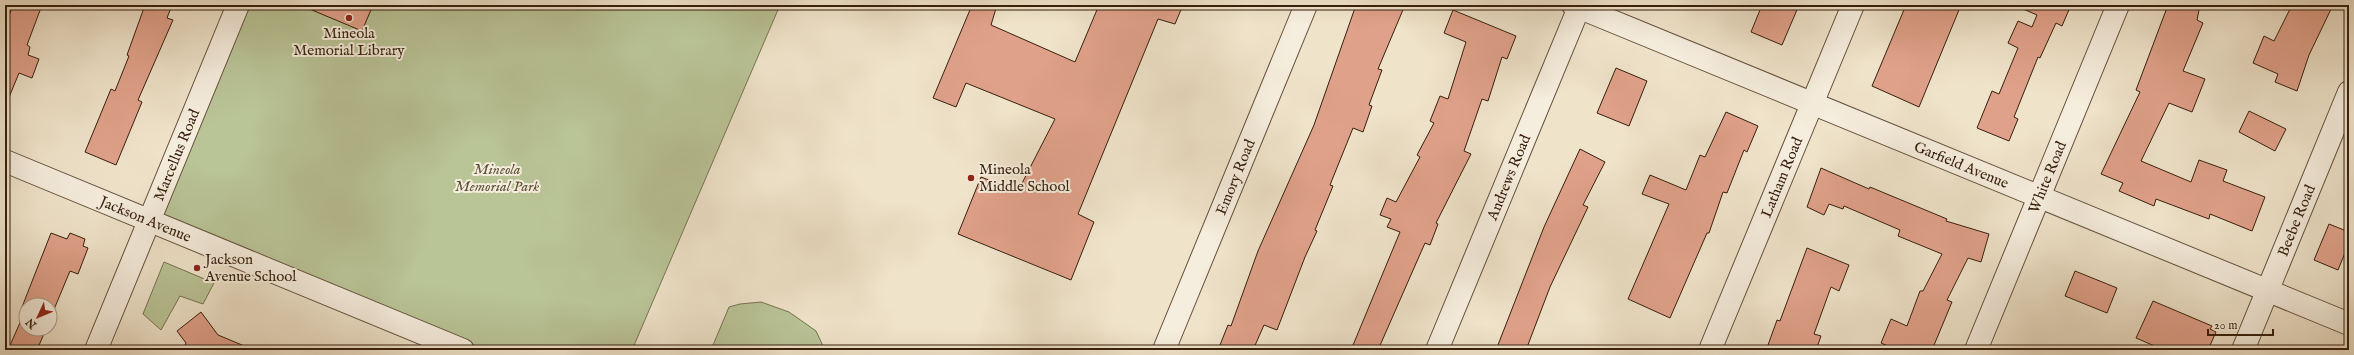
<svg xmlns="http://www.w3.org/2000/svg" width="2354" height="355" viewBox="0 0 2354 355" font-family="'IM FELL English',serif">
  <style>
    .green { fill: #b9c497; stroke: #787252 }
    .building { fill: #e0a18a; stroke: #371f0c }
    .lines { fill: none; stroke-linecap: round; stroke-linejoin: round }
    .minor-casing { stroke: #65503c; stroke-width: 24 }
    .minor { stroke: #f5eddd; stroke-width: 22 }
    .poi-dot { fill: #8f2418; stroke: #f5eddd; stroke-width: 1.5 }
    .labels { text-anchor: middle; dominant-baseline: central; stroke-width: 4; stroke-linejoin: round; paint-order: stroke }
    .poi-label { font-size: 15px; fill: #371f0c; stroke: #f5eddd; text-anchor: start }
    .street-label { font-size: 15px; fill: #371f0c; stroke: #f5eddd }
    .park-label { font-size: 15px; font-style: italic; fill: #5e5136; stroke: #f5eddd }
  </style>
  <rect width="100%" height="100%" fill="#efe3ca"/>
  <filter id="stains"><feTurbulence type="fractalNoise" baseFrequency=".005" numOctaves="4"/><feColorMatrix values="0 0 0 0 .2 0 0 0 0 .09 0 0 0 0 .02 0 0 0 .5 -.17"/></filter>
  <radialGradient id="worn" r=".72"><stop offset=".6" stop-color="#630" stop-opacity="0"/><stop offset="1" stop-color="#630" stop-opacity=".3"/></radialGradient>
  <g class="green">
    <polygon points="238,5 780,5 632,350 463,350 149,221"/>
    <polygon points="164,262 214,283 203,304 180,296 161,330 143,314"/>
    <polygon points="761,302 789,312 816,331 825,350 711,350 729,307 740,304"/>
  </g>
  <g class="building">
    <polygon points="13,5 42,5 27,45 30,47 28,55 39,59 32,78 19,73 5,107 5,27"/>
    <polygon points="145,5 172,5 167,18 173,20 138,100 142,102 116,165 85,152 111,89 115,91 129,56 127,55"/>
    <polygon points="300,5 373,5 362,31"/>
    <polygon points="972,5 997,5 991,25 1075,62 1099,5 1183,5 1175,24 1158,19 1078,214 1094,222 1071,280 958,234 981,177 1018,191 1055,119 966,83 956,107 933,98"/>
    <polygon points="1356,5 1405,5 1378,69 1382,70 1369,105 1372,106 1363,132 1353,128 1330,185 1333,186 1315,230 1317,231 1305,257 1277,330 1264,325 1253,350 1218,350 1228,325 1231,326 1258,251 1314,125"/>
    <polygon points="1762,5 1799,5 1782,45 1751,32"/>
    <polygon points="1906,5 1961,5 1919,107 1872,86"/>
    <polygon points="2014,5 2071,5 2062,26 2056,23 2040,58 2038,57 2014,117 2018,119 2009,141 1977,128 1992,91 1999,94 2018,48 2008,43 2018,21 2032,27 2037,15"/>
    <polygon points="2168,5 2200,5 2197,20 2203,23 2183,71 2205,79 2192,112 2169,103 2141,161 2191,182 2199,160 2227,170 2223,181 2265,197 2252,231 2210,214 2209,219 2156,199 2154,206 2119,191 2123,183 2101,174 2140,92 2136,90"/>
    <polygon points="2292,5 2333,5 2309,55 2297,91 2275,82 2278,74 2253,63 2264,36 2274,41"/>
    <polygon points="1453,10 1516,36 1507,59 1502,57 1488,101 1482,99 1464,151 1471,154 1436,223 1438,224 1430,245 1425,243 1378,350 1351,350 1400,232 1387,227 1391,219 1380,215 1387,198 1396,202 1420,157 1417,155 1434,123 1430,121 1440,96 1448,99 1466,42 1444,33"/>
    <polygon points="1616,68 1647,81 1629,126 1597,113"/>
    <polygon points="2249,111 2286,129 2275,151 2239,132"/>
    <polygon points="1726,112 1758,126 1747,152 1744,150 1727,193 1723,192 1709,233 1707,233 1670,318 1628,299 1669,204 1642,194 1650,175 1686,190 1700,155 1705,157"/>
    <polygon points="1580,149 1605,162 1583,205 1588,207 1550,287 1526,350 1496,350 1544,227"/>
    <polygon points="1821,168 1869,189 1870,187 1947,219 1946,221 1989,234 1981,262 1968,258 1947,300 1952,302 1932,350 1897,350 1881,343 1891,319 1907,326 1920,291 1923,291 1942,254 1898,236 1900,230 1844,206 1843,209 1829,204 1824,215 1807,207"/>
    <polygon points="2329,224 2349,232 2349,243 2338,270 2314,260"/>
    <polygon points="51,233 67,239 70,233 85,239 83,246 88,248 78,274 70,271 50,319 50,305 26,305 26,308 22,307"/>
    <polygon points="1807,248 1849,265 1839,291 1831,287 1814,334 1821,336 1816,350 1782,350 1768,345 1777,320 1780,321"/>
    <polygon points="2075,271 2117,288 2107,313 2065,296"/>
    <polygon points="2153,301 2212,326 2210,329 2216,332 2208,350 2164,350 2136,338"/>
    <polygon points="26,309 26,329 46,329 37,350 8,350"/>
    <polygon points="201,312 218,335 254,350 183,350 186,343 177,331"/>
  </g>
  <g class="lines">
    <g class="minor-casing">
      <g id="minor">
        <path id="s1" d="M 1573,5 L 2349,324"/>
        <path id="s2" d="M 5,161 L 463,350"/>
        <path id="s3" d="M 96,350 L 238,5"/>
        <path id="s4" d="M 1164,350 L 1306,5"/>
        <path id="s5" d="M 1437,350 L 1580,5"/>
        <path id="s6" d="M 1710,350 L 1853,5"/>
        <path id="s7" d="M 1976,350 L 2118,5"/>
        <path id="s8" d="M 2243,350 L 2349,92"/>
      </g>
    </g>
    <use href="#minor" class="minor"/>
  </g>
  <g class="poi-dot">
    <circle cx="349" cy="18" r="4"/>
    <circle cx="971" cy="178" r="4"/>
    <circle cx="197" cy="268" r="4"/>
  </g>
  <g class="labels">
    <g class="poi-label">
      <text x="349" y="33" text-anchor="middle">Mineola<tspan x="349" dy="17">Memorial Library</tspan></text>
      <text x="979" y="169">Mineola<tspan x="979" dy="17">Middle School</tspan></text>
      <text x="205" y="259">Jackson<tspan x="205" dy="17">Avenue School</tspan></text>
    </g>
    <g class="street-label">
      <text stroke="none"><textPath href="#s3" startOffset="211">Marcellus Road</textPath></text>
      <text stroke="none"><textPath href="#s1" startOffset="420">Garfield Avenue</textPath></text>
      <text stroke="none"><textPath href="#s5" startOffset="187">Andrews Road</textPath></text>
      <text stroke="none"><textPath href="#s4" startOffset="187">Emory Road</textPath></text>
      <text stroke="none"><textPath href="#s6" startOffset="187">Latham Road</textPath></text>
      <text stroke="none"><textPath href="#s7" startOffset="187">White Road</textPath></text>
      <text stroke="none"><textPath href="#s2" startOffset="152">Jackson Avenue</textPath></text>
      <text stroke="none"><textPath href="#s8" startOffset="140">Beebe Road</textPath></text>
    </g>
    <g class="park-label">
      <text x="497" y="169">Mineola<tspan x="497" dy="17">Memorial Park</tspan></text>
    </g>
  </g>
  <rect width="2354" height="355" fill="none" stroke="#efe3ca" stroke-width="20"/>
  <rect x="6" y="6" width="2342" height="343" fill="none" stroke="#371f0c" stroke-width="2"/>
  <rect x="10" y="10" width="2334" height="335" fill="none" stroke="#371f0c"/>
  <g transform="translate(38 317) rotate(226)"><circle r="19" fill="#f5eddd" stroke="#a99b89"/>
  <path d="M0-3L7 15L0 10L-7 15Z" fill="#8f2418"/>
  <text y="-6" font-size="11" font-weight="bold" text-anchor="middle" fill="#371f0c">N</text>
  </g>
  <path d="M2208 329v6h65v-6" fill="none" stroke="#371f0c" stroke-width="2"/>
  <text x="2214" y="329" font-size="12" fill="#371f0c" stroke="#f5eddd" stroke-width="3" paint-order="stroke">20 m</text>
  <rect width="100%" height="100%" filter="url(#stains)"/>
  <rect width="100%" height="100%" fill="url(#worn)"/>
</svg>
